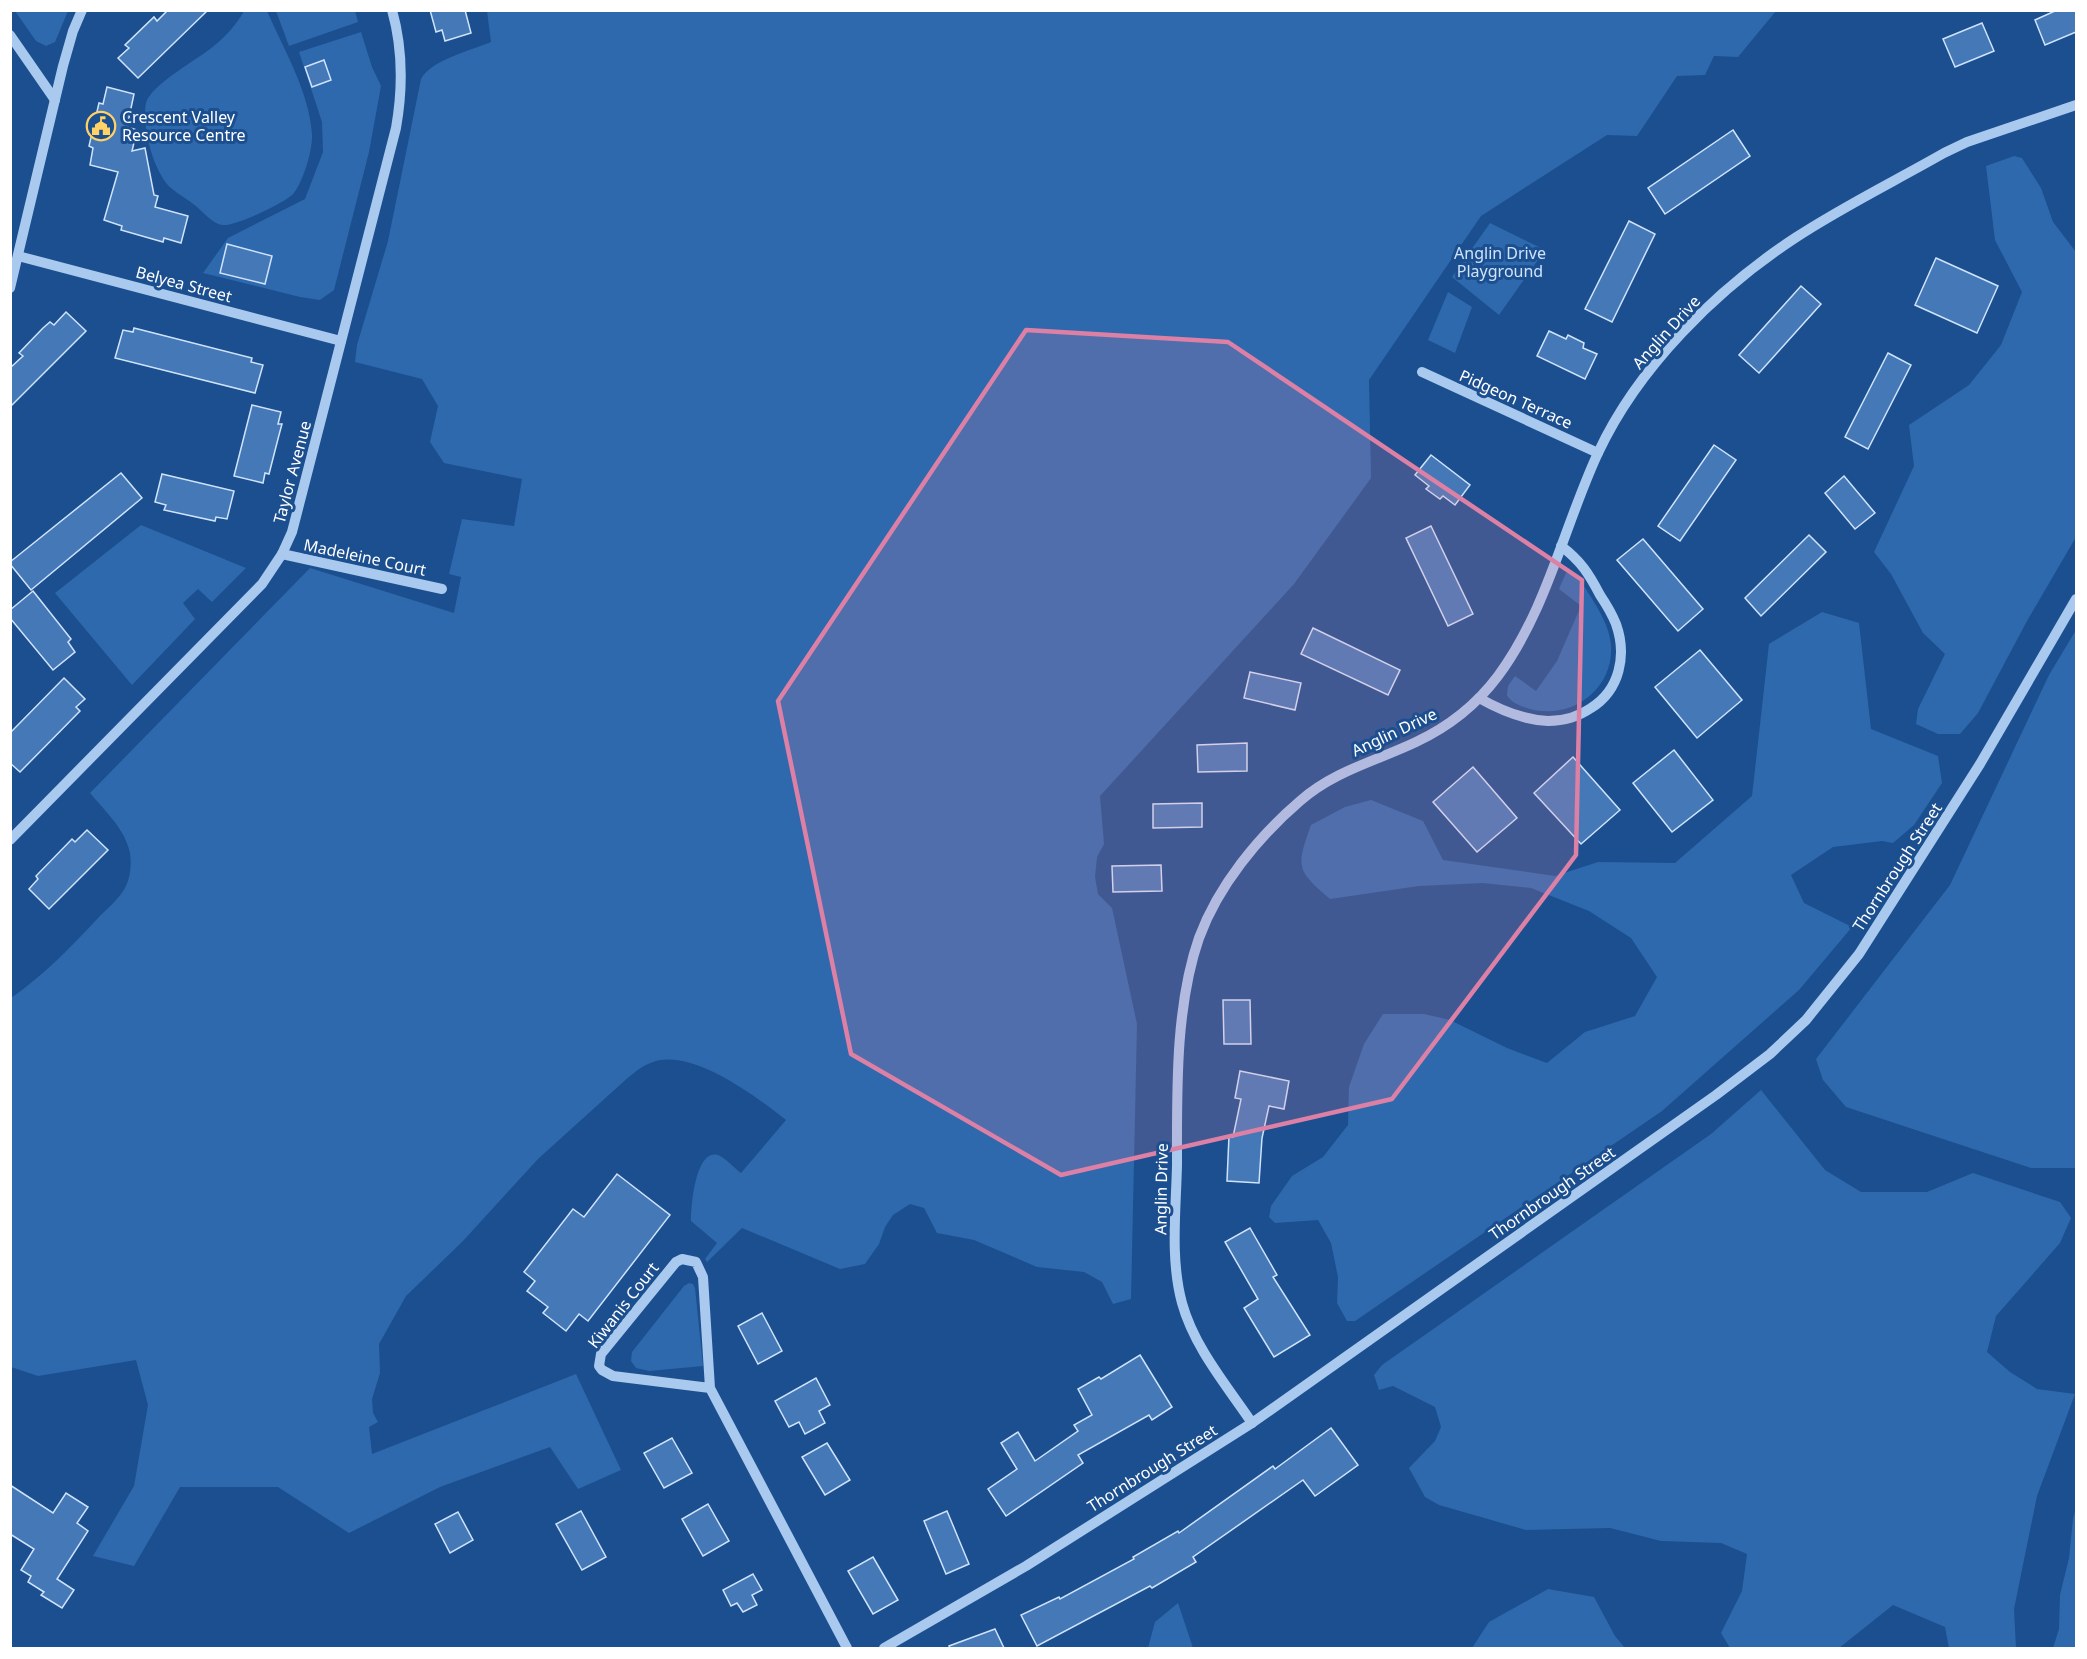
<svg xmlns="http://www.w3.org/2000/svg" width="2087" height="1659" viewBox="0 0 2087 1659" font-family="'Noto Sans',sans-serif">
  <style>
    .green { fill: #2e69ad }
    .building { fill: #4478b7; stroke: #cfe3fa; stroke-width: 1.5 }
    .lines { fill: none; stroke-linecap: round; stroke-linejoin: round }
    .minor { stroke: #a9c9ee; stroke-width: 10 }
    .marked { fill: #dd80a5; fill-opacity: 0.2; stroke: #dd80a5; stroke-width: 4.5; stroke-linejoin: round }
    .labels { text-anchor: middle; dominant-baseline: central; stroke-width: 6; stroke-linejoin: round; paint-order: stroke }
    .poi-label { font-size: 16px; fill: #fff; stroke: #1b4f8f; text-anchor: start }
    .park-label { font-size: 16px; fill: #cfe3fa; stroke: #1b4f8f }
    .street-label { font-size: 16px; fill: #fff; stroke: #1b4f8f }
  </style>
  <rect width="100%" height="100%" fill="#1b4f8f"/>
  <g class="green">
    <polygon points="15,11 68,11 55,42 46,46 36,41"/>
    <path d="M 244,11 L 267,11 C 284,50 309,91 312,134 C 313,149 303,183 293,194 C 285,203 234,227 222,225 C 212,223 204,213 197,207 C 189,200 179,195 171,188 C 154,174 141,125 146,103 C 151,84 199,59 215,45 C 226,36 237,24 244,11 Z"/>
    <polygon points="276,11 355,11 358,22 289,46"/>
    <path d="M 487,11 L 1776,11 L 1738,57 L 1714,56 L 1705,75 L 1677,76 L 1637,136 L 1607,135 L 1481,216 L 1369,380 L 1371,478 L 1294,584 L 1100,796 L 1104,844 L 1097,857 L 1095,877 L 1098,894 L 1112,908 L 1137,1024 L 1131,1299 L 1113,1304 L 1102,1282 L 1084,1272 L 1037,1267 L 974,1240 L 937,1233 L 924,1208 L 910,1204 L 893,1215 L 885,1227 L 879,1244 L 865,1264 L 840,1269 L 742,1228 L 707,1262 L 705,1259 L 717,1243 L 691,1221 C 691,1207 695,1149 718,1155 C 726,1158 734,1168 741,1173 L 786,1120 C 757,1097 692,1048 653,1062 C 641,1066 631,1075 622,1083 L 538,1159 L 463,1241 L 406,1296 L 379,1344 L 380,1373 L 372,1399 L 373,1413 L 378,1422 L 369,1427 L 372,1454 L 576,1374 L 621,1470 L 578,1489 L 550,1447 L 440,1487 L 349,1533 L 278,1487 L 180,1487 L 134,1566 L 93,1556 L 134,1486 L 148,1405 L 136,1360 L 38,1376 L 11,1367 L 11,998 C 44,975 71,947 99,917 C 108,908 120,898 126,886 C 131,875 132,860 129,849 C 123,827 104,810 90,793 L 310,568 L 454,613 L 461,577 L 449,574 L 462,519 L 514,526 L 522,479 L 444,463 L 430,442 L 438,406 L 422,379 L 355,362 L 357,345 L 388,241 L 421,79 C 431,60 472,50 491,42 Z"/>
    <polygon points="361,32 372,67 381,86 369,152 334,290 320,300 300,297 203,273 228,238 305,199 323,152 322,122 299,52"/>
    <polygon points="2014,156 2022,158 2041,188 2053,222 2076,252 2076,537 2027,621 1978,713 1960,734 1938,734 1916,724 1918,709 1945,654 1923,633 1891,574 1874,552 1914,466 1909,425 1969,385 2001,345 2022,292 1995,240 1986,166"/>
    <polygon points="1490,223 1545,250 1499,315 1452,277"/>
    <polygon points="1448,292 1472,307 1455,353 1428,340"/>
    <polygon points="141,525 246,568 212,602 198,589 183,603 195,619 132,685 55,593"/>
    <path d="M 1566,573 L 1572,573 L 1579,578 C 1591,598 1609,621 1611,645 C 1614,689 1572,720 1530,709 C 1521,706 1512,704 1507,695 L 1508,686 L 1515,676 L 1536,691 L 1557,661 L 1581,606 L 1559,589 Z"/>
    <path d="M 1822,612 L 1859,623 L 1871,729 L 1938,756 L 1942,783 L 1914,825 L 1893,843 L 1882,841 L 1833,847 L 1791,875 L 1804,903 L 1852,927 L 1799,990 L 1662,1111 L 1355,1321 L 1347,1321 L 1337,1303 L 1338,1277 L 1331,1243 L 1318,1220 L 1275,1223 L 1269,1217 L 1271,1206 L 1292,1176 L 1323,1157 L 1348,1125 L 1349,1087 L 1364,1044 L 1383,1014 L 1424,1014 L 1450,1020 L 1507,1048 L 1547,1063 L 1585,1032 L 1635,1016 L 1657,977 L 1631,938 L 1589,911 L 1531,888 L 1483,883 L 1419,886 L 1330,899 C 1296,870 1296,867 1311,825 L 1345,807 L 1371,800 L 1423,821 L 1443,860 L 1555,876 L 1598,862 L 1675,863 L 1752,796 L 1769,644 Z"/>
    <polygon points="2076,630 2076,1168 2031,1168 1846,1107 1823,1080 1816,1059 1950,885 2049,675"/>
    <polygon points="1761,1090 1825,1170 1861,1192 1927,1192 1973,1173 2060,1202 2071,1218 2060,1243 1996,1316 1987,1352 2010,1372 2037,1389 2075,1394 2037,1496 2014,1609 2016,1648 1949,1648 1945,1627 1893,1605 1839,1648 1730,1648 1721,1633 1742,1591 1747,1554 1721,1543 1661,1541 1610,1528 1526,1530 1439,1505 1425,1497 1409,1468 1435,1441 1441,1427 1435,1407 1393,1386 1379,1390 1374,1375 1382,1365 1711,1134"/>
    <polygon points="689,1283 693,1284 695,1288 703,1366 649,1371 636,1368 631,1361 632,1352 684,1286"/>
    <polygon points="2076,1507 2076,1648 2053,1648 2059,1629 2060,1595 2069,1558 2073,1519"/>
    <polygon points="1548,1589 1594,1597 1615,1636 1625,1648 1472,1648 1489,1622"/>
    <polygon points="1178,1603 1193,1648 1148,1648 1155,1622"/>
  </g>
  <g class="building">
    <polygon points="168,10 208,10 138,78 118,58 129,48 125,45 154,17 157,21"/>
    <polygon points="430,10 465,10 471,33 445,41 442,30 436,32"/>
    <polygon points="2057,10 2076,10 2076,32 2045,45 2035,20"/>
    <polygon points="1982,23 1994,51 1955,67 1943,39"/>
    <polygon points="324,60 331,80 312,87 305,67"/>
    <polygon points="107,87 134,94 127,127 137,130 132,151 145,148 154,195 158,196 155,207 188,216 181,243 164,238 163,242 121,230 122,226 104,220 118,172 90,165 93,148 89,146 99,103 103,104"/>
    <polygon points="1733,130 1750,156 1665,214 1648,188"/>
    <polygon points="1629,221 1655,234 1612,322 1585,309"/>
    <polygon points="227,244 272,256 265,284 220,273"/>
    <polygon points="1936,258 1998,286 1977,333 1915,305"/>
    <polygon points="1801,286 1821,304 1759,373 1739,355"/>
    <polygon points="66,312 86,331 10,407 10,368 23,356 19,353 43,328 50,322 54,325"/>
    <polygon points="134,328 252,358 251,362 263,365 255,393 115,358 123,330 133,332"/>
    <polygon points="1549,331 1566,339 1568,335 1584,343 1583,348 1597,354 1585,379 1537,356"/>
    <polygon points="1888,353 1911,365 1868,449 1845,437"/>
    <polygon points="252,405 281,412 278,424 282,424 279,435 269,474 265,473 263,483 234,476"/>
    <polygon points="1714,445 1736,460 1680,541 1658,526"/>
    <polygon points="1431,455 1470,485 1455,505 1443,496 1440,499 1426,489 1429,486 1415,475"/>
    <polygon points="121,473 142,498 31,590 10,564 10,562"/>
    <polygon points="162,474 234,491 227,519 216,517 215,521 164,510 166,505 155,502"/>
    <polygon points="1844,476 1875,513 1855,529 1825,493"/>
    <polygon points="1431,526 1473,614 1448,626 1406,538"/>
    <polygon points="1809,535 1826,552 1761,616 1745,598"/>
    <polygon points="1643,539 1703,609 1678,631 1617,560"/>
    <polygon points="33,591 71,639 68,642 75,652 53,670 10,618 10,610"/>
    <polygon points="1313,628 1400,670 1388,695 1301,654"/>
    <polygon points="1700,650 1742,700 1697,738 1655,687"/>
    <polygon points="1250,672 1301,683 1295,710 1244,698"/>
    <polygon points="64,678 85,699 76,707 80,711 20,772 10,763 10,733"/>
    <polygon points="1247,743 1247,771 1198,772 1197,745"/>
    <polygon points="1674,750 1713,800 1672,832 1633,783"/>
    <polygon points="1573,757 1620,810 1581,844 1534,793"/>
    <polygon points="1473,767 1517,818 1477,852 1433,802"/>
    <polygon points="1202,803 1202,827 1153,828 1153,804"/>
    <polygon points="87,830 108,850 49,909 29,889 38,879 36,876 72,839 75,842"/>
    <polygon points="1161,865 1162,891 1113,892 1112,866"/>
    <polygon points="1223,1000 1250,1000 1251,1044 1224,1044"/>
    <polygon points="1240,1071 1289,1081 1284,1109 1269,1106 1262,1138 1259,1183 1227,1181 1229,1136 1233,1137 1241,1099 1235,1098"/>
    <polygon points="617,1174 670,1215 588,1321 579,1314 566,1331 543,1313 548,1307 527,1291 535,1281 524,1272 573,1209 584,1217"/>
    <polygon points="1250,1228 1277,1275 1273,1277 1310,1335 1274,1357 1244,1308 1258,1299 1225,1242"/>
    <polygon points="762,1313 782,1351 758,1364 738,1326"/>
    <polygon points="1140,1355 1172,1407 1152,1420 1149,1415 1078,1455 1083,1463 1006,1516 988,1489 1017,1469 1001,1443 1018,1432 1035,1461 1078,1431 1074,1425 1092,1415 1078,1389 1099,1377 1101,1379"/>
    <polygon points="816,1378 830,1405 819,1411 825,1423 805,1434 799,1422 789,1427 775,1401"/>
    <polygon points="1331,1428 1358,1465 1315,1496 1303,1480 1193,1557 1196,1562 1152,1588 1150,1586 1037,1646 1021,1615 1059,1597 1060,1599 1134,1559 1133,1557 1178,1531 1179,1533 1273,1466 1275,1469"/>
    <polygon points="672,1438 692,1473 664,1488 644,1453"/>
    <polygon points="827,1443 850,1480 825,1495 802,1457"/>
    <polygon points="10,1485 53,1513 66,1493 88,1507 77,1523 88,1531 57,1579 74,1590 62,1608 41,1595 44,1592 28,1582 31,1576 21,1570 34,1549 10,1534"/>
    <polygon points="708,1504 729,1541 703,1556 682,1519"/>
    <polygon points="581,1511 606,1557 582,1570 556,1524"/>
    <polygon points="947,1511 969,1564 946,1574 924,1521"/>
    <polygon points="458,1512 473,1540 450,1553 435,1524"/>
    <polygon points="873,1557 898,1600 873,1614 848,1571"/>
    <polygon points="753,1574 762,1590 752,1595 757,1605 743,1612 737,1603 731,1606 723,1590"/>
    <polygon points="995,1629 1004,1648 950,1648 949,1646"/>
  </g>
  <g class="lines">
    <g class="minor">
      <polyline points="10,35 55,100"/>
      <polyline points="18,256 341,341"/>
      <polyline points="10,288 63,66 73,31 82,10"/>
      <polyline points="1422,372 1598,453"/>
      <polyline points="282,554 442,589"/>
      <path d="M 1479,698 C 1500,710 1523,720 1548,721 C 1563,721 1578,717 1591,708 C 1620,690 1627,655 1616,624 C 1612,614 1606,604 1600,595 C 1589,574 1581,561 1561,546"/>
      <path d="M 10,840 L 262,584 L 282,554 L 292,532 L 396,128 C 403,88 403,49 392,10"/>
      <polyline points="710,1388 613,1376 602,1370 599,1366 601,1354 676,1262 682,1259 696,1262 703,1277 710,1388 847,1648"/>
      <path d="M 1252,1423 C 1227,1386 1194,1347 1182,1303 C 1170,1259 1176,1210 1177,1165 C 1177,1092 1175,1007 1199,938 C 1218,886 1258,837 1300,801 C 1334,771 1376,761 1416,742 C 1448,727 1477,704 1498,676 C 1547,610 1564,526 1598,453 C 1638,367 1716,290 1795,238 C 1842,207 1895,181 1944,153 L 1967,142 L 2076,105"/>
      <polyline points="884,1648 1026,1566 1252,1423 1716,1095 1770,1054 1806,1020 1859,954 1980,764 2076,599"/>
    </g>
  </g>
  <path class="marked" d="M 1026,330 L 1228,342 L 1582,580 L 1576,855 L 1392,1099 L 1061,1175 L 851,1054 L 778,701 Z"/>
  <defs>
    <g id="civic-ring" transform="scale(1.5)"><circle r="9.5" fill="#1b4f8f" stroke="#ffd166" stroke-width="1.5"/><path d="M-.6-6.5H3V-4.5H.6V-3L4-1V1h2V6H-6V1h2V-1L-.6-3ZM-1.2 2.5V6h2.4V2.5Z" fill="#ffd166"/></g>
  </defs>
  <g fill-rule="evenodd">
    <use href="#civic-ring" x="101" y="126"/>
  </g>
  <g class="labels">
    <g class="poi-label">
      <text x="122" y="117">Crescent Valley<tspan x="122" dy="18">Resource Centre</tspan></text>
    </g>
    <g class="park-label">
      <text x="1500" y="253">Anglin Drive<tspan x="1500" dy="18">Playground</tspan></text>
    </g>
    <g class="street-label">
      <text transform="translate(184 284) rotate(15)">Belyea Street</text>
      <text transform="translate(1666 332) rotate(-48)">Anglin Drive</text>
      <text transform="translate(1516 399) rotate(24)">Pidgeon Terrace</text>
      <text transform="translate(292 472) rotate(-75)">Taylor Avenue</text>
      <text transform="translate(365 557) rotate(12)">Madeleine Court</text>
      <text transform="translate(1394 732) rotate(-25)">Anglin Drive</text>
      <text transform="translate(1897 867) rotate(-57)">Thornbrough Street</text>
      <text transform="translate(1161 1189) rotate(-89)">Anglin Drive</text>
      <text transform="translate(1552 1193) rotate(-35)">Thornbrough Street</text>
      <text transform="translate(623 1305) rotate(-52)">Kiwanis Court</text>
      <text transform="translate(1152 1468) rotate(-32)">Thornbrough Street</text>
    </g>
  </g>
  <rect width="2087" height="1659" fill="none" stroke="#ffffff" stroke-width="24"/>
</svg>
